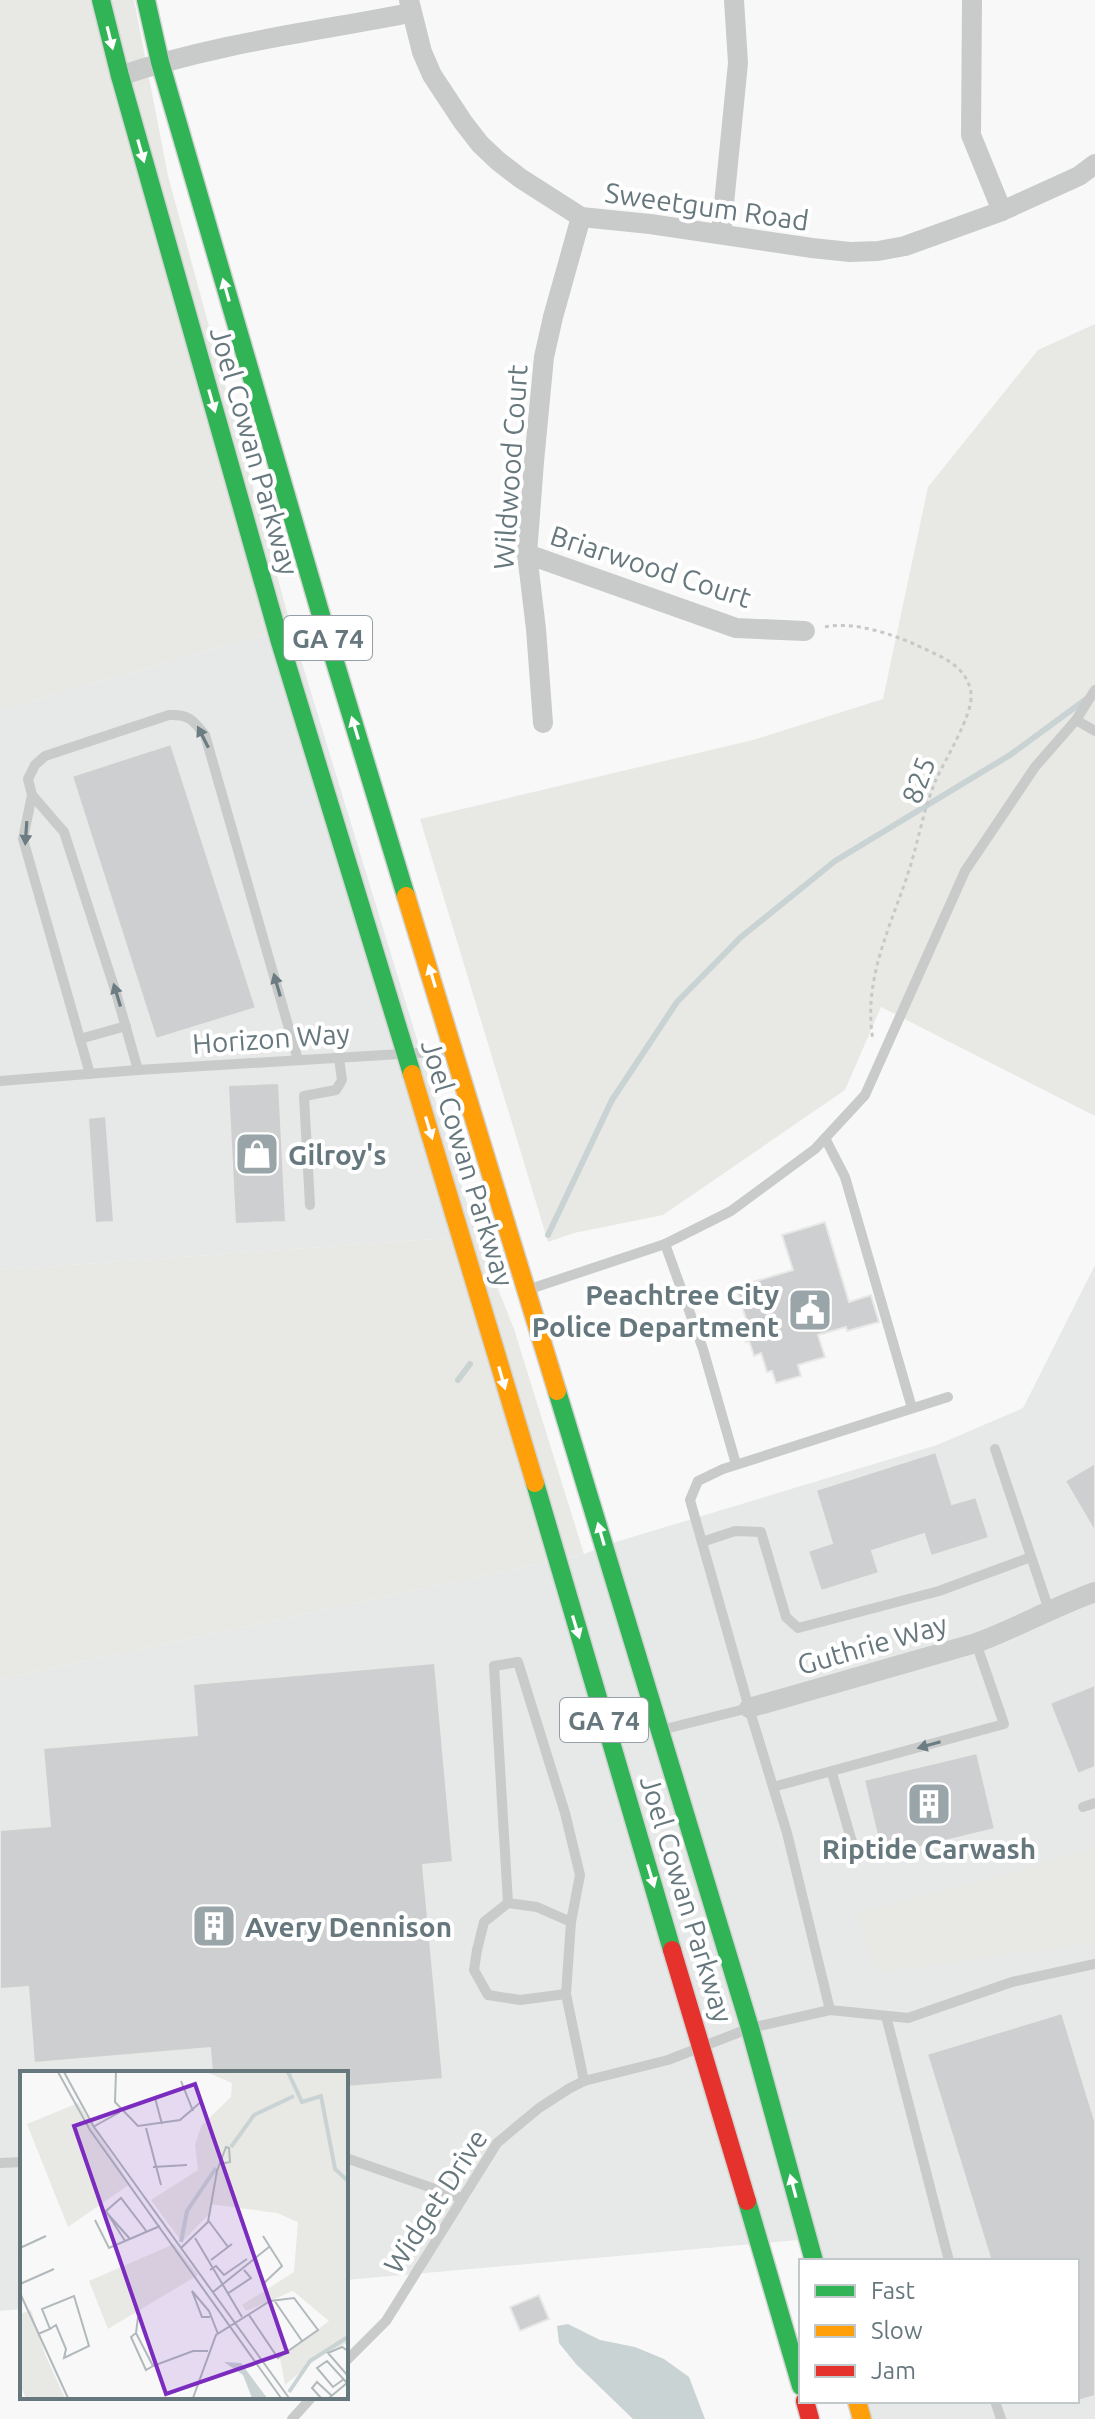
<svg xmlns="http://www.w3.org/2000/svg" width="1095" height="2419" viewBox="0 0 1095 2419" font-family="Ubuntu,sans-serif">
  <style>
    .built { fill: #e7e8e8 }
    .green { fill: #e8e9e5 }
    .water { fill: #cad3d4 }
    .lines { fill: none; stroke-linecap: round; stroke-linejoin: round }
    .stream { stroke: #cad3d4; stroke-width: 6 }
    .building { fill: #cdcfd0; stroke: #e8e8e7; stroke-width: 2 }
    .fast-casing { stroke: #d3d4d4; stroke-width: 21 }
    .slow-casing { stroke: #d3d4d4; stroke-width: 21 }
    .jam-casing { stroke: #d3d4d4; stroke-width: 21 }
    .path { stroke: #c7c8c9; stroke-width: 3; stroke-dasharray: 4 4; stroke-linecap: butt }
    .lane { stroke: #c9cbcb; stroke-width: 10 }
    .street { stroke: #c9cbcb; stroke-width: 20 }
    .fast { stroke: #30b455; stroke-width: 18 }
    .slow { stroke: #ff9f0a; stroke-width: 18 }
    .jam { stroke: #e5322d; stroke-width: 18 }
    .oneway { fill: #fff }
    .oneway2 { fill: #6b7c82 }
    .labels { text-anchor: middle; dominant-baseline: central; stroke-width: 8; stroke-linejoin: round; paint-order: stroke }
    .shield { fill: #fff; stroke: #94a0a5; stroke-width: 2 }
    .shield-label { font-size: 26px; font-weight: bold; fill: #66787e }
    .street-label { font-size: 28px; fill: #66787e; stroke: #fff }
    .poi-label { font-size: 28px; font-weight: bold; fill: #66787e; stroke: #fff; text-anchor: start }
    .inset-river { fill: none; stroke: #cad3d4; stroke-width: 4 }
    .inset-road { fill: none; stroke: #b1b9bc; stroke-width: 2 }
    .view { fill: #7b2cbf; fill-opacity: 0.15; stroke: #7b2cbf; stroke-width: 4 }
    .inset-edge { fill: none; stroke: #66787e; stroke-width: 4 }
  </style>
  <rect width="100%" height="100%" fill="#f8f8f8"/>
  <g class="built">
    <polygon points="291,627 477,1236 0,1270 0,710"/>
    <polygon points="1095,1265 1095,2419 858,2419 852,2401 1077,2401 1077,2261 806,2261 799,2240 346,2280 346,2073 22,2073 22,2309 0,2311 0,1679 584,1554 619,1541 937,1445 1023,1408"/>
  </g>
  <g class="green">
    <polygon points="0,0 134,0 168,176 291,627 0,710"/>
    <polygon points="1095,324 1095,1116 881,1007 845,1090 663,1215 574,1233 548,1242 420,819 753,740 883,699 928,487 1038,350"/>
    <polygon points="477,1236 514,1329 584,1554 0,1679 0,1270"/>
    <polygon points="1095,1849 1095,1943 876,1973 858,1914"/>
  </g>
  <polygon class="water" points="568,2324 600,2340 635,2347 664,2359 689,2377 705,2419 633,2419 576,2364 559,2343 557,2326"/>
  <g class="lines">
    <g class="stream">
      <polyline points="548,1235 612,1100 677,1002 741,937 835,861 1010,755 1085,700"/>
      <polyline points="458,1380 470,1364"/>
    </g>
  </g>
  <g class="building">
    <polygon points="171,744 256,1008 156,1039 72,776"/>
    <polygon points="279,1083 286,1222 235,1224 228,1085"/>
    <polygon points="106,1116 114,1222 95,1223 88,1118"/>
    <polygon points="825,1222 849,1302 871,1295 879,1322 847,1331 846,1327 818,1335 825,1357 798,1365 801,1376 776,1383 772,1371 767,1372 761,1353 754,1356 749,1341 746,1342 740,1321 746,1319 736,1287 793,1270 782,1235"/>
    <polygon points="936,1452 952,1504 976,1497 989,1538 931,1556 924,1534 872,1551 879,1573 821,1591 808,1551 832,1543 816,1490"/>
    <polygon points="1095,1463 1095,1532 1065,1481"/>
    <polygon points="435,1663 453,1862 423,1865 443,2079 346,2087 346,2073 212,2073 210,2048 34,2063 28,1987 0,1989 0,1830 50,1826 43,1748 197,1735 193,1684"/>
    <polygon points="1095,1685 1095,1767 1078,1774 1050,1703"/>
    <polygon points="977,1753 995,1829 882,1856 864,1780"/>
    <polygon points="1062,2013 1095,2121 1095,2396 1077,2401 1077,2261 991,2261 927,2054"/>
    <polygon points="539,2295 549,2319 520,2331 510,2307"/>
  </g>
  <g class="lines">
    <g class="fast-casing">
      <g id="fast">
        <polyline points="101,0 120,76 280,642 412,1074"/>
        <polyline points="146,0 160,62 325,629 406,896"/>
        <polyline points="557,1391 750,2028 814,2261"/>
        <polyline points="535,1483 672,1950"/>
        <polyline points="747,2201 801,2386"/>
      </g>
    </g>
    <g class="slow-casing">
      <g id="slow">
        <polyline points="406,896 557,1391"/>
        <polyline points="412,1074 535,1483"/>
        <polyline points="857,2401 862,2419"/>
      </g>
    </g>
    <g class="jam-casing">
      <g id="jam">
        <polyline points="672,1950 747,2201"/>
        <polyline points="805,2401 810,2419"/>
      </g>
    </g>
    <path class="path" d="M 825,627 C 852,621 889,633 914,644 C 937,655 967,664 971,693 C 974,714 944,761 935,782 C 924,809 919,837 911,864 C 893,923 862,977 873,1040"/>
    <g class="lane">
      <polyline points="1076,720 1095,731"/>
      <polyline points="32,795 64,832 117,996 138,1070"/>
      <polyline points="80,1039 126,1026"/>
      <path d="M 90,1074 L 23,839 L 32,795 L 28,779 L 35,765 L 45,756 L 169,715 C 189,714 193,720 205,735 L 298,1060"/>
      <polyline points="0,1081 138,1070 449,1051"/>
      <polyline points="825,1138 845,1177 912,1408"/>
      <polyline points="310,1205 304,1096 336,1090 342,1080 339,1058"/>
      <polyline points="665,1244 703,1349 736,1464"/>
      <polyline points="530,1289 665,1244 731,1211 815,1149 865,1095 965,871 1035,767 1076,720 1095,690"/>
      <polyline points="995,1449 1049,1610"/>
      <polyline points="702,1542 735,1531 761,1532 786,1617 798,1628 939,1591 1031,1557"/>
      <polyline points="661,1730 749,1708"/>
      <polyline points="832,1773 852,1842"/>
      <polyline points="773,1787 1004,1724 976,1643"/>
      <polyline points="1083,1807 1095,1803"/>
      <polyline points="508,1903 484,1922 477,1950 474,1970 488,1995 520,2000 566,1994"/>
      <polyline points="571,1922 537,1907 508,1903 494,1666 518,1662 565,1813 580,1875 571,1922 566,1994 584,2081"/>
      <polyline points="830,2010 787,1833 749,1708 690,1500 698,1481 723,1469 948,1397"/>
      <polyline points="886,2016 949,2261"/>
      <polyline points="346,2158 461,2198"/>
      <polyline points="0,2163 22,2162"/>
      <polyline points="346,2361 386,2321 497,2143 539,2108 570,2088 584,2081 668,2060 750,2028 830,2010 908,2018 1012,1982 1095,1964"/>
      <polyline points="995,2401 1001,2419"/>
      <polyline points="292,2419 312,2397"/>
    </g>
    <g class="street">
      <polyline points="409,0 422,52 432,75 463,122 480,144 498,161 520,178 581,217 650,224 812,248 850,252 878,251 905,246 1002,211 1079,176 1095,164"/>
      <polyline points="972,0 971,135 1002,211"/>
      <path d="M 120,76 C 213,44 313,32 410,13"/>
      <polyline points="721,234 738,63 734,0"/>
      <polyline points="527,554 736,628 805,631"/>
      <polyline points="543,723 536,629 527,554 534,462 544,357 553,317 581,217"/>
      <path d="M 749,1708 L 976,1643 C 1017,1628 1053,1607 1095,1592"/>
    </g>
    <use href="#fast" class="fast"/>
    <use href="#slow" class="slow"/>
    <use href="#jam" class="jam"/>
  </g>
  <defs><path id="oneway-solid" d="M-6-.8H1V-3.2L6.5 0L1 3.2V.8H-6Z" transform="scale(2)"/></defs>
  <g class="oneway">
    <use href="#oneway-solid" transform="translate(110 38) rotate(76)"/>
    <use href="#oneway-solid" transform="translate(141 151) rotate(74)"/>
    <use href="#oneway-solid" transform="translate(226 290) rotate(-106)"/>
    <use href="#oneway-solid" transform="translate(212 401) rotate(74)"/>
    <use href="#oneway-solid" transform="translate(355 728) rotate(-107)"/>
    <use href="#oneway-solid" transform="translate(432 976) rotate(-107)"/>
    <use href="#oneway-solid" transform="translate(429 1128) rotate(73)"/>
    <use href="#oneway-solid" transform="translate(502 1378) rotate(74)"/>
    <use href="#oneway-solid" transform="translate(601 1534) rotate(-106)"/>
    <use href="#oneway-solid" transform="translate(576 1627) rotate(73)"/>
    <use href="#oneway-solid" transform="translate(651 1876) rotate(73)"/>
    <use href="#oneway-solid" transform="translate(793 2186) rotate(-105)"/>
  </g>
  <g class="oneway2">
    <use href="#oneway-solid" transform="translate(203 737) rotate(-117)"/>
    <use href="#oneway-solid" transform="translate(26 833) rotate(94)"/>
    <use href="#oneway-solid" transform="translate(277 985) rotate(-106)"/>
    <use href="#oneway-solid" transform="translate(117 995) rotate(-107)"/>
    <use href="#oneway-solid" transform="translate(929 1745) rotate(164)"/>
  </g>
  <defs>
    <g id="shop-square" transform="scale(2.3)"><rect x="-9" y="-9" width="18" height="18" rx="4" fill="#99a5a9" stroke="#fff"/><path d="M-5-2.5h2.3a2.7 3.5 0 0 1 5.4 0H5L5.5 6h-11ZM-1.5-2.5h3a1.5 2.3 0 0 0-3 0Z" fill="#fff"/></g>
    <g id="civic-square" transform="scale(2.3)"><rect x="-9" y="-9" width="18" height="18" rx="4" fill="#99a5a9" stroke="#fff"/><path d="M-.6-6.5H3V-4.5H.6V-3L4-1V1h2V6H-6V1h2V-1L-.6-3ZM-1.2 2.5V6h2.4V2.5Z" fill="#fff"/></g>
    <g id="building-square" transform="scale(2.3)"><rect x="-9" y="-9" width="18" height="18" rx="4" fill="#99a5a9" stroke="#fff"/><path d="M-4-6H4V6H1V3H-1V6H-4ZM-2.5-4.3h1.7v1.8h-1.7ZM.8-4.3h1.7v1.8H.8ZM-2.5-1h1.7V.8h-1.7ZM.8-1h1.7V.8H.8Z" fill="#fff"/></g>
  </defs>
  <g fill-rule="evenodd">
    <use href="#shop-square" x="257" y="1154"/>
    <use href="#civic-square" x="810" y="1310"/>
    <use href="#building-square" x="929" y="1804"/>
    <use href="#building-square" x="214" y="1926"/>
  </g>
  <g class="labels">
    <g class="shield">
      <rect x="284" y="616" width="88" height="44" rx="6"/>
      <rect x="560" y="1698" width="88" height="44" rx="6"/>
    </g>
    <g class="shield-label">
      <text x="328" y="638">GA 74</text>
      <text x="604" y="1720">GA 74</text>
    </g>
    <g class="street-label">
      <text transform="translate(707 206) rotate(8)">Sweetgum Road</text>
      <text transform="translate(255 451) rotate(74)">Joel Cowan Parkway</text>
      <text transform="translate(510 467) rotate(-86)">Wildwood Court</text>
      <text transform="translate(651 566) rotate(18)">Briarwood Court</text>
      <text transform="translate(918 780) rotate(-70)">825</text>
      <text transform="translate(271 1038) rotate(-4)">Horizon Way</text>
      <text transform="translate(468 1163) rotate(73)">Joel Cowan Parkway</text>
      <text transform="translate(872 1644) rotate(-16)">Guthrie Way</text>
      <text transform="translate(687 1899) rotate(73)">Joel Cowan Parkway</text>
      <text transform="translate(435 2201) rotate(-57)">Widget Drive</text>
    </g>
    <g class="poi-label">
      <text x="288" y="1154">Gilroy's</text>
      <text x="779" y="1294" text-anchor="end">Peachtree City<tspan x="779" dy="32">Police Department</tspan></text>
      <text x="929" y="1848" text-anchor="middle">Riptide Carwash</text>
      <text x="245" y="1926">Avery Dennison</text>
    </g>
  </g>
  <g transform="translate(20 2071)">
    <rect width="328" height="328" fill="#f8f8f8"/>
    <path d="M 186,1 L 328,1 L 328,272 L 303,282 L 265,314 L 260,287 L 309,250 L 273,220 L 226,240 L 222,234 L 274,201 L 278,151 L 257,142 L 190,133 L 189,143 L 162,171 L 131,129 L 178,99 L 175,73 L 182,54 L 211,26 L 212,12 ZM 58,32 L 110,113 L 48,156 L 7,53 ZM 154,173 L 178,204 L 88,258 L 69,210 ZM 11,239 L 25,283 L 45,327 L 6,327 L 2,318 L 0,243 Z" fill="#e8e9e5"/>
    <path d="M 204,291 L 221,292 L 247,327 L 232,327 L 223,304 Z" fill="#cad3d4"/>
    <path class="inset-river" d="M 268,1 L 282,31 L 301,25 L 315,98 L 328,110M 211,76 L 234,44 L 274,25M 161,171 L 167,140 L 196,97M 269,321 L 290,290 L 328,266"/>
    <path class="inset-road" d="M 38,1 L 70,59 L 261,327M 44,1 L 74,56 L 269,327M 96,1 L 95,31 L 118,55 L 160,49 L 182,30M 161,10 L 173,40M 135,27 L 142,53M 73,56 L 100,41M 126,57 L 141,114M 133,96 L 167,94M 87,142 L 110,168M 75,149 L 89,177 L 140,155M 188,149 L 208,176M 175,167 L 222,246M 105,170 L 86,140 L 101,127 L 127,161M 0,177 L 26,165M 161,177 L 188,151 L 197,100 L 206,76 L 209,77 L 210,91 L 200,93M 191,189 L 212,173M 190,199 L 196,195 L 204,204 L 227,188M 0,213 L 34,198M 242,214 L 262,195 L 243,165M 193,221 L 249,176M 0,222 L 48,327M 207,223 L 231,207 L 224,199M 254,229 L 282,270M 118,246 L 116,262 L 133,295 L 173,280 L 188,280M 190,246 L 182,246 L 172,220 L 189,240 L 198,263M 116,262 L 111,266 L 126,299 L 133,295M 18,263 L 30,258 L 22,238 L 54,225 L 69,275 L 44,287 L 46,278 L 36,254 L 30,258M 328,280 L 322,276 L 308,282 L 328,305M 173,327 L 196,264 L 250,230 L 274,227 L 298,259 L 258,287 L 229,244M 301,327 L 292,317 L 297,311 L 312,325M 309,327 L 327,312 L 307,290 L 297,297 L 313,316 L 324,308"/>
    <path class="view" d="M 175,13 L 267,281 L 146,323 L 54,55 Z"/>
    <rect width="328" height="328" class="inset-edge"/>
  </g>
  <rect x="799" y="2259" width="280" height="144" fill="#ffffff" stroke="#c2c9cb" stroke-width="2"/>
  <rect x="815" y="2285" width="40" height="12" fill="#30b455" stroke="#c2c9cb" stroke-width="2"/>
  <text x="871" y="2299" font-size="24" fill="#66787e">Fast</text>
  <rect x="815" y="2325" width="40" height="12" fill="#ff9f0a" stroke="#c2c9cb" stroke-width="2"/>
  <text x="871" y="2339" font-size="24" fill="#66787e">Slow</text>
  <rect x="815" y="2365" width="40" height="12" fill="#e5322d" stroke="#c2c9cb" stroke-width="2"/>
  <text x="871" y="2379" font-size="24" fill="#66787e">Jam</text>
</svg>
